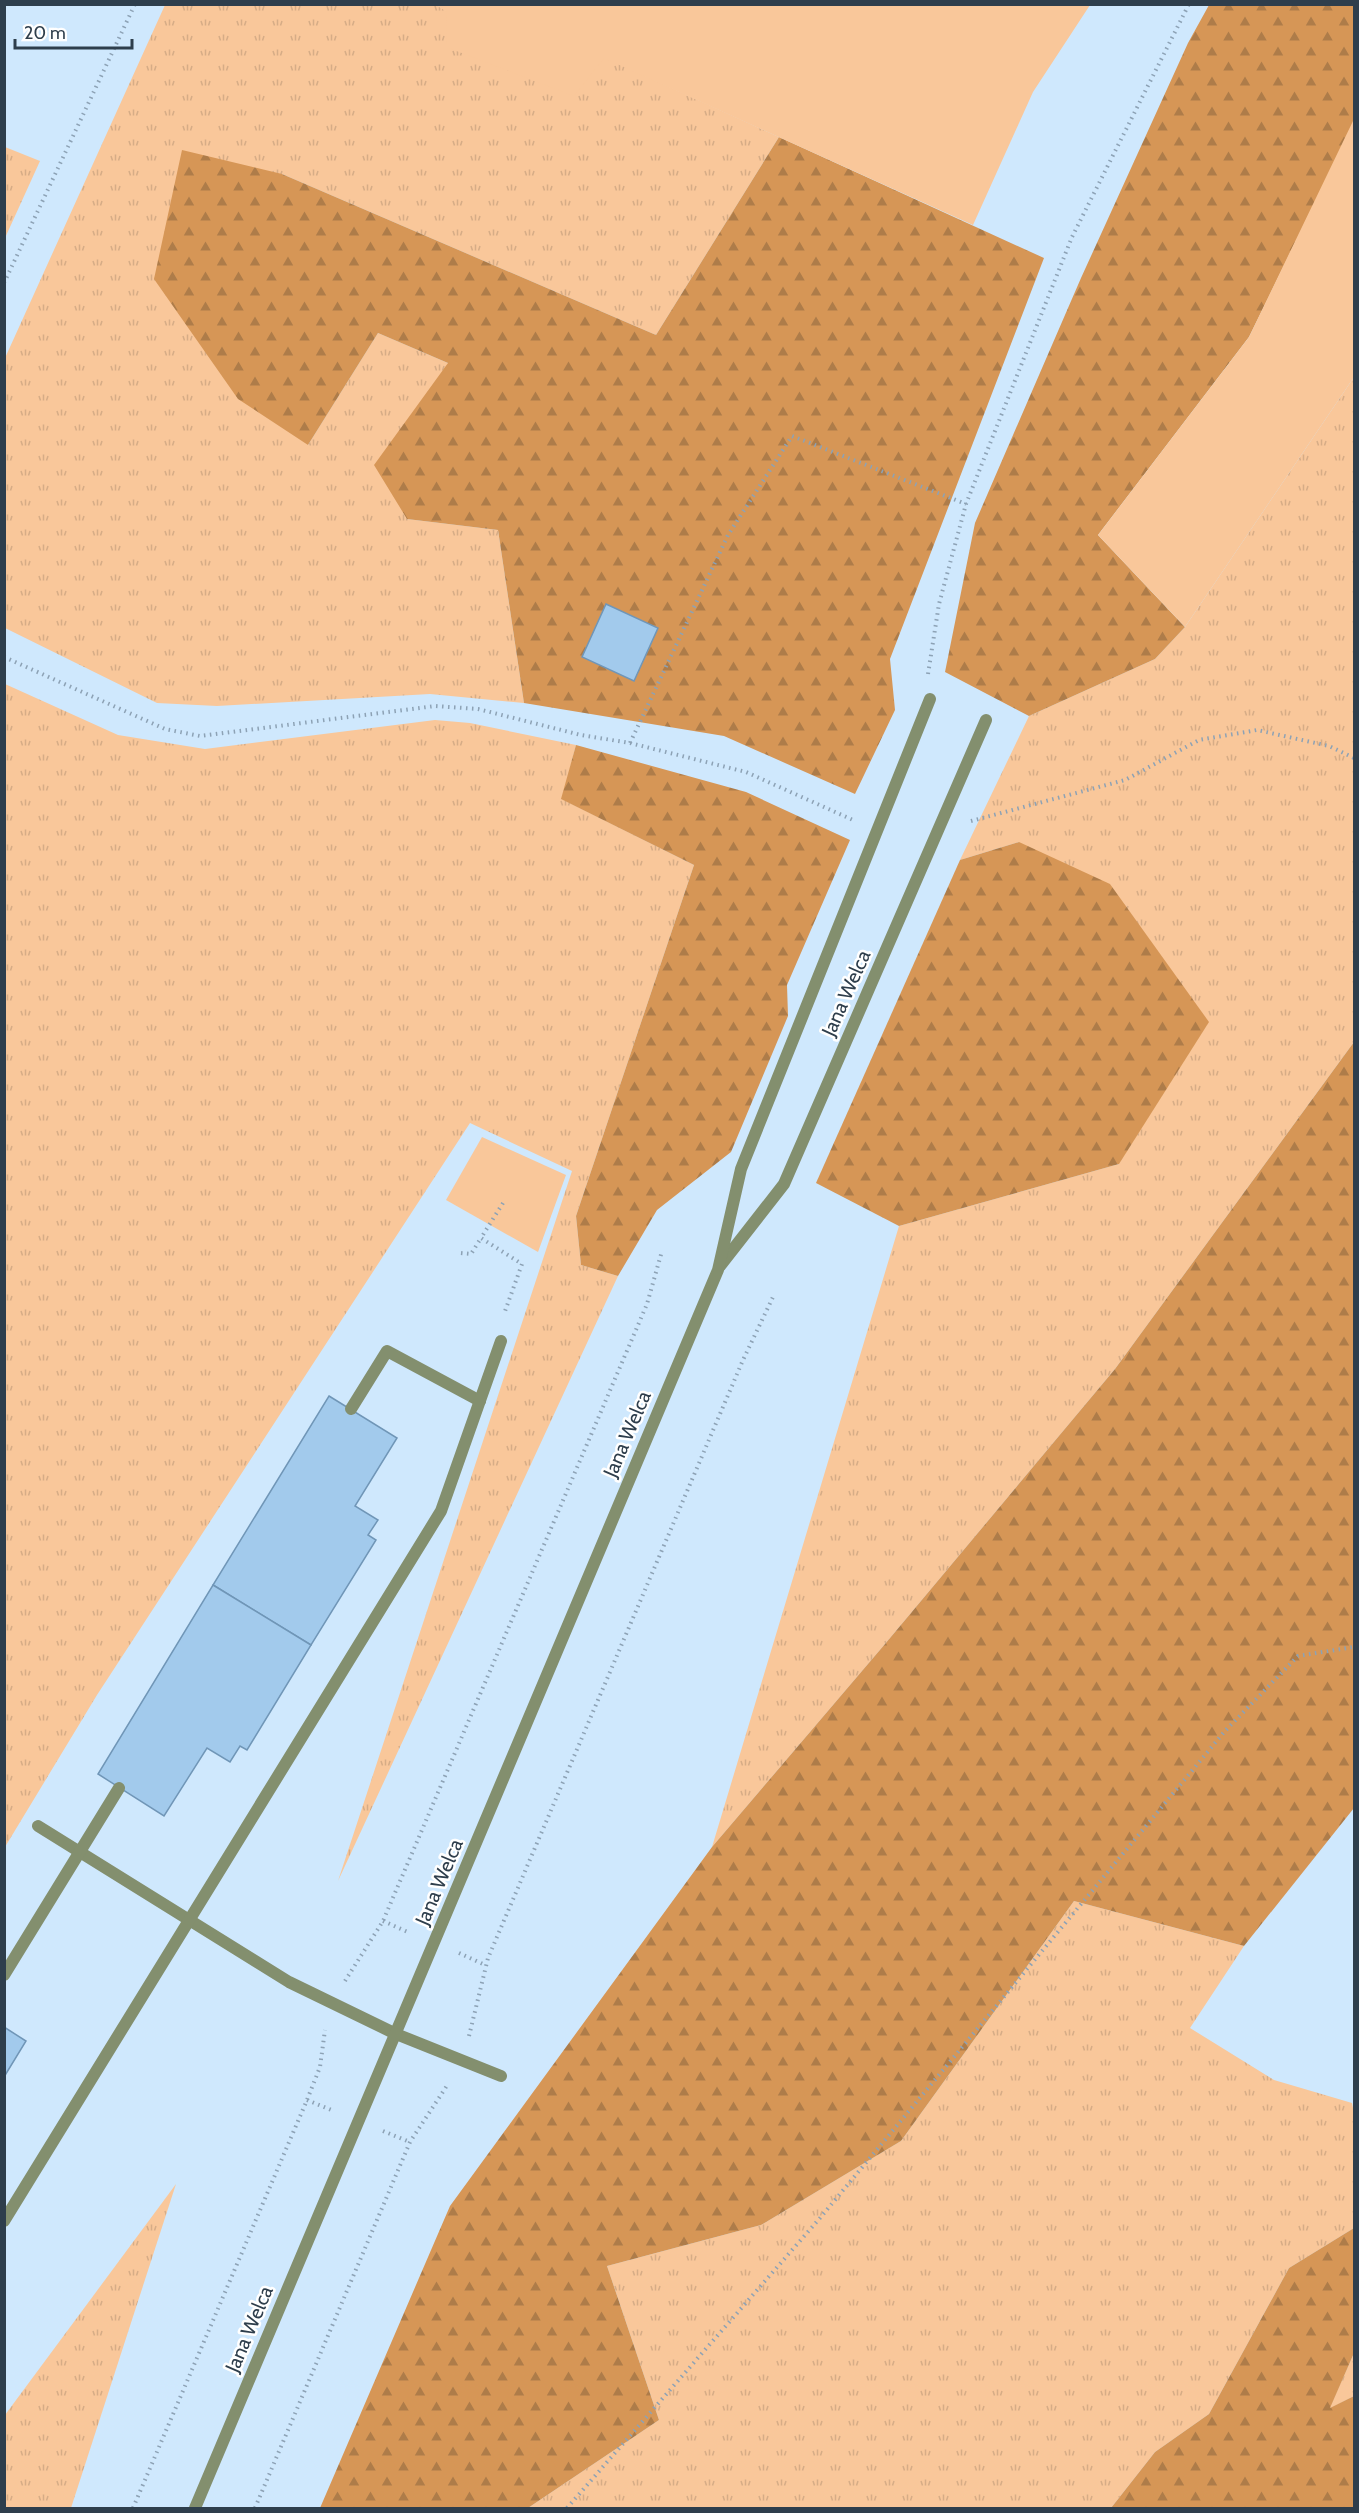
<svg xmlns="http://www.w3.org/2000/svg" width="1359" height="2513" viewBox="0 0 1359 2513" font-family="Cabin,sans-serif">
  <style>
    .grass { fill: url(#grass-tufts) }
    .forest { fill: url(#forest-firs) }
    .green { fill: #f9c79a }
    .building { fill: #a2caec; stroke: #7096b7; stroke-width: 1.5 }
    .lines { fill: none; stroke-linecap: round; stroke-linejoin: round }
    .path { stroke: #8da2b5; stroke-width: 4; stroke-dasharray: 1.5 4.5; stroke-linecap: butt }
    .lane { stroke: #838f6e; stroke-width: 12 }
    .street { stroke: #838f6e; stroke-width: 12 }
    .labels { text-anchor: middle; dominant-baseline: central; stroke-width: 5; stroke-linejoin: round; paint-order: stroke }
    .street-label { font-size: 20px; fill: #2e3e4c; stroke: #fff }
  </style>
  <defs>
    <pattern id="grass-tufts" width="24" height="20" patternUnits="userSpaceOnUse" patternTransform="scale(1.5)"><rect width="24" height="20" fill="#f9c79a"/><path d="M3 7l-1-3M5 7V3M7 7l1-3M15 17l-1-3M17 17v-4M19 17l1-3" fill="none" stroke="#d6ac86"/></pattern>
    <pattern id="forest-firs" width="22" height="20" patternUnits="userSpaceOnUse" patternTransform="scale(1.5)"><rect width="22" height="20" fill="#d69656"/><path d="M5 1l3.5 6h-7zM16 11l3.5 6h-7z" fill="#ae7c49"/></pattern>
  </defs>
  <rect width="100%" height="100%" fill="#cfe8fd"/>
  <g class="grass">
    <polygon points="165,5 436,5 447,11 604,57 779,137 656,335 282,174 308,445 378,333 448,363 407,519 498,530 524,703 430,694 217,706 157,703 5,628 5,358"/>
    <polygon points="5,147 40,161 5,238"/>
    <polygon points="1354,377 1354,1042 1115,1369 885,1644 712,1847 899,1226 1119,1164 1019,842 960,860 1029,716 1155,659 1185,627"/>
    <polygon points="5,684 118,735 205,749 435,720 470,723 576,745 562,799 694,865 576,1216 581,1265 618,1276 338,1881 572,1171 470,1123 97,1695 5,1847"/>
    <polygon points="1074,1901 1244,1946 1190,2028 1274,2080 1352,2103 1354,2113 1354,2228 1289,2268 1209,2414 1155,2452 1111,2508 528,2508 659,2420 607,2266 761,2225 901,2141"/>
    <polygon points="176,2184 71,2508 5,2508 5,2415"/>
    <polygon points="1354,2353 1354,2396 1329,2409"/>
  </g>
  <g class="forest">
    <polygon points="1209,5 1354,5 1354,122 1249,337 1098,535 1185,627 1155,659 1029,716 945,672 975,523 1081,278 1188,43"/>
    <polygon points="779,137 1044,258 890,659 895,710 855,794 724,736 524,703 498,530 407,519 374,465 448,363 378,333 308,445 238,399 154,279 182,150 282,174 656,335"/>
    <polygon points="576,745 746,792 850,840 787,985 788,1016 731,1152 657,1210 618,1276 581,1265 576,1216 694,865 561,799"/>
    <polygon points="1019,842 1110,884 1209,1022 1119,1164 899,1226 816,1183 960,860"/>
    <polygon points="1354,1042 1354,1808 1244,1946 1074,1901 901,2141 761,2225 607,2266 659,2420 528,2508 320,2508 450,2206 712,1847 885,1644 1115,1369"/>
    <polygon points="1354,2228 1354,2353 1330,2408 1354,2396 1354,2508 1111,2508 1155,2452 1209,2414 1289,2268"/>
  </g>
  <g class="green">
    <polygon points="436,5 1090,5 1033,92 973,225 604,58 574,96 446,47 447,12"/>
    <polygon points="1353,121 1354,377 1185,627 1098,535 1249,337"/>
    <polygon points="482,1137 566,1175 538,1252 446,1200"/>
  </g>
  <g class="building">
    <polygon points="606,604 658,628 634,681 582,657"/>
    <polygon points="329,1396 397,1438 355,1506 378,1520 368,1535 376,1540 311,1645 213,1585"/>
    <polygon points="213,1585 311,1645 247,1750 240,1746 230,1762 207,1748 164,1816 98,1774"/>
    <polygon points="4,2027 26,2041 4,2077"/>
  </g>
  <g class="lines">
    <g class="path">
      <polyline points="4,283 135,4"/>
      <polyline points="4,657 165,729 200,736 435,706 478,709 581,735 630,743 746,772 853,820"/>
      <polyline points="928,674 939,604 966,504 1072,237 1189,4"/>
      <polyline points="630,743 728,535 792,436 966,504"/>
      <polyline points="971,821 1125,780 1199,740 1257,730 1329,746 1354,758"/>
      <polyline points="503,1203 481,1238 522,1264 504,1314"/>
      <polyline points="461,1253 471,1254 481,1238"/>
      <polyline points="383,1921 410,1933"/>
      <polyline points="459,1953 485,1965"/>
      <polyline points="345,1981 383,1921 647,1304 662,1251"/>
      <polyline points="469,2036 488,1958 743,1360 773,1297"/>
      <polyline points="307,2100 334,2111"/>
      <polyline points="383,2131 410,2142"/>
      <polyline points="133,2508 307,2100 320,2067 325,2030"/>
      <polyline points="255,2508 410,2142 448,2084"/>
      <polyline points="567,2508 820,2218 1225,1731 1298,1656 1354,1647"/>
    </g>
    <g class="lane">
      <polyline points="351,1409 387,1351 480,1401"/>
      <polyline points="38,1826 289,1982 396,2034 501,2076"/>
      <polyline points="4,1975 119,1788"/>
      <polyline points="4,2221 441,1511 501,1341"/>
    </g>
    <g class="street">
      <polyline points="720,1266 784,1184 986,720"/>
      <polyline points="195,2508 718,1270 741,1169 930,699"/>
    </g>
  </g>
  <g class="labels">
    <g class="street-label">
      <text transform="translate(846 993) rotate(-66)">Jana Welca</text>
      <text transform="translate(627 1434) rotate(-67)">Jana Welca</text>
      <text transform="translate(439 1882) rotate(-67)">Jana Welca</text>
      <text transform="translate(249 2329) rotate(-67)">Jana Welca</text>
    </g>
  </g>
  <rect width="1359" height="2513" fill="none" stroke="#2e3e4c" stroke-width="12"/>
  <path d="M15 39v9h117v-9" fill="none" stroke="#2e3e4c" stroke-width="3"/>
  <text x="24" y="39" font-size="18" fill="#2e3e4c" stroke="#ffffff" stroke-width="4.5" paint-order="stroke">20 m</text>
</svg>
